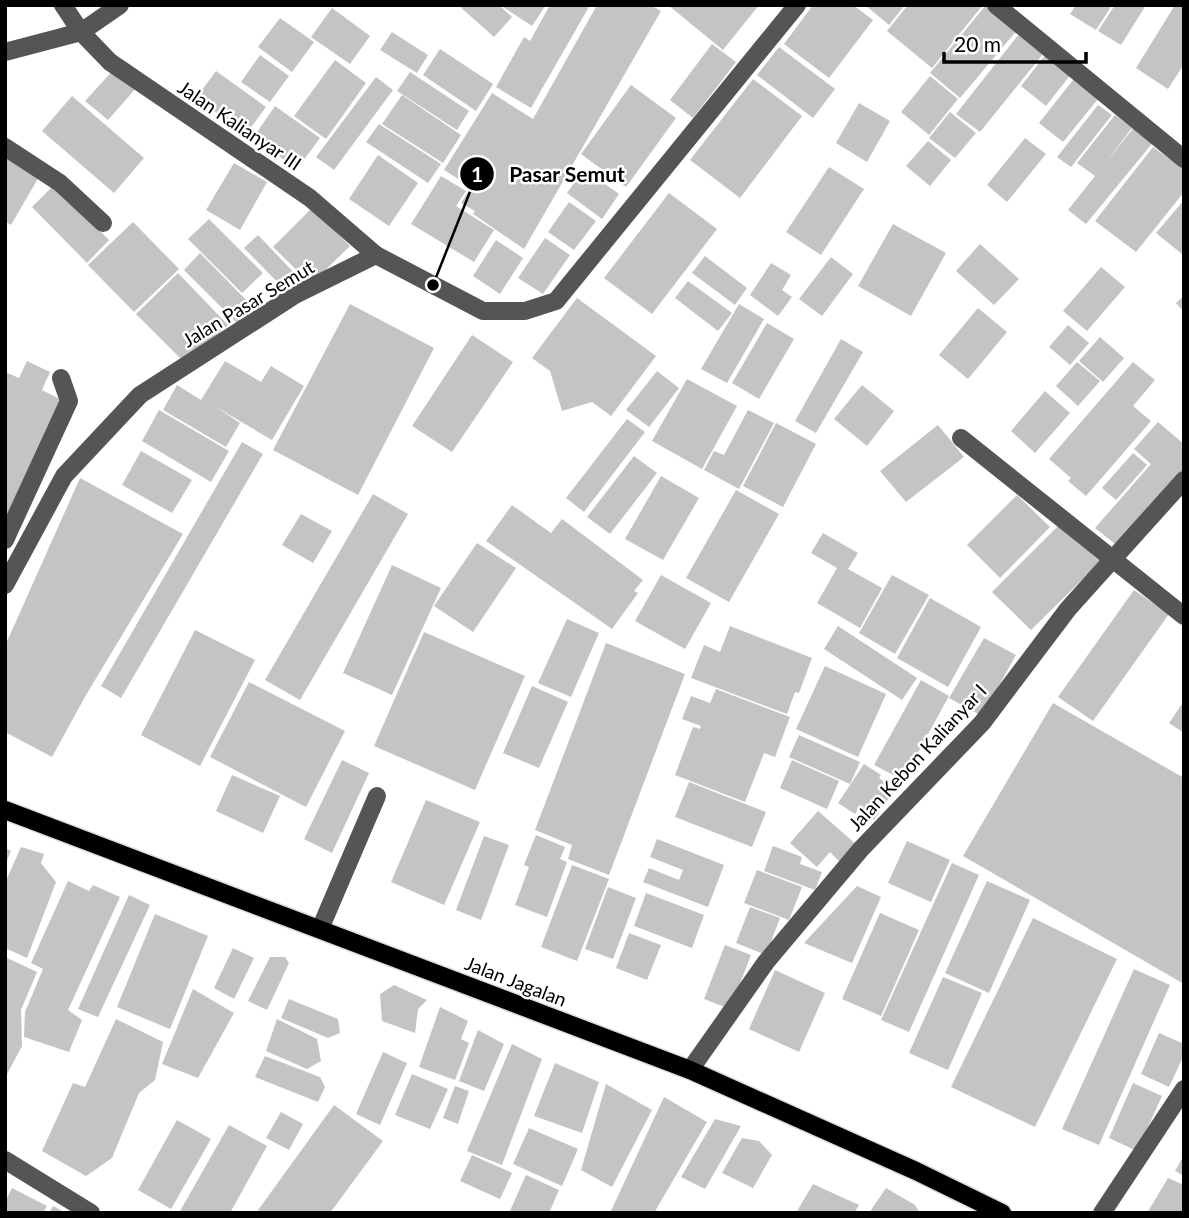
<svg xmlns="http://www.w3.org/2000/svg" width="1189" height="1218" viewBox="0 0 1189 1218" font-family="Lato,sans-serif">
  <style>
    .building { fill: #c4c4c4 }
    .lines { fill: none; stroke-linecap: round; stroke-linejoin: round }
    .major-casing { stroke: #dbdbdb; stroke-width: 21 }
    .minor { stroke: #555; stroke-width: 18 }
    .major { stroke: #000; stroke-width: 18 }
    .labels { text-anchor: middle; dominant-baseline: central; stroke-width: 5; stroke-linejoin: round; paint-order: stroke }
    .street-label { font-size: 19px; fill: #000; stroke: #fff }
    .leader { fill: none; stroke: #000; stroke-width: 2.5 }
    .callout-dot { fill: #000; stroke: #fff; stroke-width: 2.5 }
    .mark-label { font-size: 21px; text-anchor: middle; font-weight: bold; fill: #fff }
    .callout-label { font-size: 21px; text-anchor: middle; font-weight: bold; fill: #000; stroke: #fff; stroke-width: 5; stroke-linejoin: round; paint-order: stroke }
  </style>
  <rect width="100%" height="100%" fill="#fff"/>
  <g class="building">
    <polygon points="458,5 499,5 512,17 494,37"/>
    <polygon points="500,5 546,5 532,26"/>
    <polygon points="550,5 590,5 531,108 496,87 524,37 530,41"/>
    <polygon points="597,5 651,5 661,11 524,249 473,214 475,211 461,203 471,187 444,170 492,93 533,119"/>
    <polygon points="668,5 759,5 723,50"/>
    <polygon points="813,5 853,5 873,20 829,78 784,44"/>
    <polygon points="865,5 905,5 889,25"/>
    <polygon points="908,5 983,5 932,68 887,31"/>
    <polygon points="986,5 989,5 1018,29 960,98 930,73"/>
    <polygon points="1076,5 1112,5 1096,30 1070,14"/>
    <polygon points="1115,5 1146,5 1121,45 1098,31"/>
    <polygon points="1175,5 1184,5 1184,64 1168,89 1136,68"/>
    <polygon points="332,8 370,36 350,64 311,37"/>
    <polygon points="280,18 314,42 292,72 258,47"/>
    <polygon points="1023,29 1047,49 980,132 956,114"/>
    <polygon points="392,32 428,55 417,73 380,50"/>
    <polygon points="712,44 736,62 693,118 670,100"/>
    <polygon points="779,47 835,89 813,118 757,75"/>
    <polygon points="440,49 493,84 476,111 423,75"/>
    <polygon points="1047,53 1072,73 1046,106 1021,86"/>
    <polygon points="260,55 289,76 270,102 241,82"/>
    <polygon points="335,60 366,83 326,139 294,116"/>
    <polygon points="116,67 138,86 108,120 85,101"/>
    <polygon points="216,71 266,107 246,134 196,98"/>
    <polygon points="410,72 469,111 457,130 397,91"/>
    <polygon points="930,76 958,99 929,135 901,112"/>
    <polygon points="376,77 393,90 334,170 316,157"/>
    <polygon points="753,79 802,116 740,198 690,160"/>
    <polygon points="1073,80 1098,99 1063,142 1039,123"/>
    <polygon points="631,85 676,118 626,187 581,154"/>
    <polygon points="402,95 461,135 443,163 382,124"/>
    <polygon points="72,96 144,158 114,193 42,131"/>
    <polygon points="859,103 890,121 867,162 836,143"/>
    <polygon points="1098,105 1112,115 1071,167 1057,157"/>
    <polygon points="275,106 320,138 297,169 253,138"/>
    <polygon points="950,112 976,133 955,158 929,138"/>
    <polygon points="1115,115 1132,128 1106,162 1136,125 1155,140 1086,224 1068,210 1095,176 1077,163"/>
    <polygon points="379,124 441,164 428,183 366,142"/>
    <polygon points="1025,138 1046,154 1007,202 987,185"/>
    <polygon points="928,141 951,160 930,186 906,166"/>
    <polygon points="1153,147 1171,160 1174,157 1184,165 1184,192 1136,252 1095,221"/>
    <polygon points="5,155 40,175 11,225 5,221"/>
    <polygon points="378,155 418,183 389,226 349,199"/>
    <polygon points="234,163 267,182 240,230 206,210"/>
    <polygon points="829,167 864,189 821,255 786,232"/>
    <polygon points="584,169 619,194 602,219 567,193"/>
    <polygon points="441,176 466,191 456,206 494,230 474,262 411,224"/>
    <polygon points="54,185 109,240 87,263 32,207"/>
    <polygon points="669,193 717,229 652,314 604,278"/>
    <polygon points="1184,200 1184,252 1182,254 1156,233"/>
    <polygon points="569,202 596,221 574,250 548,232"/>
    <polygon points="312,208 350,246 311,284 273,247"/>
    <polygon points="209,219 263,273 242,293 188,239"/>
    <polygon points="133,222 179,269 134,312 88,265"/>
    <polygon points="893,224 946,253 911,316 858,286"/>
    <polygon points="258,235 301,280 288,293 244,248"/>
    <polygon points="545,238 570,255 543,294 518,278"/>
    <polygon points="496,240 523,258 500,294 473,276"/>
    <polygon points="980,244 1019,279 994,305 956,271"/>
    <polygon points="200,253 253,307 237,323 184,270"/>
    <polygon points="705,256 747,288 735,305 692,273"/>
    <polygon points="831,257 853,274 822,316 799,299"/>
    <polygon points="771,263 791,275 782,290 792,297 778,316 750,295"/>
    <polygon points="1101,267 1125,287 1087,331 1063,311"/>
    <polygon points="178,273 228,325 186,364 136,314"/>
    <polygon points="688,281 732,313 718,331 675,298"/>
    <polygon points="1184,296 1184,312 1176,303"/>
    <polygon points="577,298 656,356 611,416 592,402 562,411 550,371 532,358"/>
    <polygon points="350,304 434,348 358,495 273,450"/>
    <polygon points="739,304 764,319 727,383 701,369"/>
    <polygon points="978,308 1007,332 968,379 939,355"/>
    <polygon points="767,323 794,339 759,399 732,383"/>
    <polygon points="1068,325 1089,343 1070,365 1049,347"/>
    <polygon points="472,335 513,362 452,452 412,426"/>
    <polygon points="1100,337 1124,358 1103,382 1079,361"/>
    <polygon points="841,339 863,352 816,433 795,421"/>
    <polygon points="27,361 50,372 42,390 64,401 5,522 5,372 19,378"/>
    <polygon points="225,361 261,382 271,366 304,386 272,440 216,407 240,423 226,447 163,410 177,385 201,400"/>
    <polygon points="1077,362 1100,381 1078,406 1056,386"/>
    <polygon points="1133,362 1155,380 1133,406 1151,421 1086,496 1068,481 1071,478 1049,459"/>
    <polygon points="657,371 679,388 649,427 626,410"/>
    <polygon points="687,379 737,406 702,469 652,441"/>
    <polygon points="862,385 894,411 867,446 834,419"/>
    <polygon points="1045,391 1070,413 1035,453 1011,431"/>
    <polygon points="159,410 229,451 211,482 142,441"/>
    <polygon points="748,410 774,423 739,489 704,470 714,451 724,455"/>
    <polygon points="627,419 645,432 584,512 566,498"/>
    <polygon points="1158,422 1184,444 1184,475 1120,548 1095,528 1151,464 1134,449"/>
    <polygon points="776,423 816,444 783,507 743,486"/>
    <polygon points="938,425 964,457 906,502 880,471"/>
    <polygon points="242,442 263,454 121,698 101,686"/>
    <polygon points="141,451 192,480 172,513 122,485"/>
    <polygon points="1133,453 1147,465 1116,500 1102,488"/>
    <polygon points="634,456 657,473 610,534 587,517"/>
    <polygon points="661,476 699,498 663,560 625,539"/>
    <polygon points="80,478 183,534 86,695 52,757 5,732 5,646"/>
    <polygon points="736,490 779,514 729,602 686,578"/>
    <polygon points="373,494 408,514 300,700 265,680"/>
    <polygon points="1017,495 1050,527 1000,578 967,545"/>
    <polygon points="512,505 551,533 562,519 643,580 634,591 638,593 612,629 486,541"/>
    <polygon points="301,514 332,531 313,563 282,545"/>
    <polygon points="1062,522 1101,561 1031,630 992,592"/>
    <polygon points="823,533 858,553 848,569 882,588 860,628 817,603 837,568 811,553"/>
    <polygon points="477,543 516,568 473,632 434,606"/>
    <polygon points="392,565 441,588 392,695 343,673"/>
    <polygon points="661,575 711,603 685,649 635,621"/>
    <polygon points="892,575 929,595 895,654 859,633"/>
    <polygon points="1134,590 1169,614 1093,721 1058,697"/>
    <polygon points="930,598 981,627 948,687 897,658"/>
    <polygon points="567,619 599,633 571,697 538,683"/>
    <polygon points="730,626 812,658 799,693 795,692 787,714 691,678 704,645 720,652"/>
    <polygon points="838,626 917,678 902,700 824,649"/>
    <polygon points="195,630 255,660 200,766 141,735"/>
    <polygon points="424,632 525,676 475,790 374,746"/>
    <polygon points="984,638 1016,655 982,716 949,698"/>
    <polygon points="606,643 685,674 609,875 568,859 572,845 535,830"/>
    <polygon points="825,666 886,694 858,757 796,729"/>
    <polygon points="921,680 949,696 903,780 874,765"/>
    <polygon points="249,682 345,731 306,807 210,757"/>
    <polygon points="532,686 568,702 539,768 503,753"/>
    <polygon points="716,689 790,717 775,757 764,753 745,802 675,775 693,727 700,729 701,726 682,719 691,696 710,703"/>
    <polygon points="1184,701 1184,733 1169,723"/>
    <polygon points="1053,703 1184,778 1184,984 963,856"/>
    <polygon points="799,735 860,762 850,784 789,757"/>
    <polygon points="342,760 369,773 332,853 304,839"/>
    <polygon points="792,760 839,781 827,809 780,788"/>
    <polygon points="864,764 881,775 879,778 895,789 874,820 858,810 855,814 838,803"/>
    <polygon points="232,775 280,796 263,833 216,811"/>
    <polygon points="689,782 766,812 752,847 675,817"/>
    <polygon points="426,800 480,822 444,905 391,882"/>
    <polygon points="818,811 857,845 841,863 830,852 817,867 790,843"/>
    <polygon points="536,835 565,847 560,859 567,862 547,917 515,905 529,867 524,865"/>
    <polygon points="484,836 509,845 481,920 456,910"/>
    <polygon points="657,839 724,865 708,907 643,882 649,868 679,880 683,870 650,857"/>
    <polygon points="907,841 950,860 931,902 888,883"/>
    <polygon points="773,846 802,857 800,864 822,872 815,890 764,871"/>
    <polygon points="21,847 44,854 41,863 56,882 27,958 5,948 5,883"/>
    <polygon points="5,848 11,851 5,865"/>
    <polygon points="952,863 979,875 909,1032 881,1020"/>
    <polygon points="572,865 609,879 577,961 541,947"/>
    <polygon points="757,870 802,887 789,920 744,903"/>
    <polygon points="68,881 89,891 93,885 120,897 68,1010 82,1020 69,1052 24,1037 25,1012 43,969 31,963"/>
    <polygon points="987,881 1030,900 989,993 945,973"/>
    <polygon points="857,886 881,897 852,963 804,943"/>
    <polygon points="608,887 636,898 613,959 585,949"/>
    <polygon points="646,893 704,915 692,948 634,926"/>
    <polygon points="129,895 150,905 98,1017 78,1009"/>
    <polygon points="750,907 780,918 766,955 736,943"/>
    <polygon points="880,913 919,930 881,1016 842,999"/>
    <polygon points="155,914 208,936 170,1029 117,1007"/>
    <polygon points="1033,918 1117,959 1035,1127 951,1087"/>
    <polygon points="629,933 661,945 647,980 616,968"/>
    <polygon points="725,945 751,955 730,1009 704,999"/>
    <polygon points="233,948 254,958 234,999 214,988"/>
    <polygon points="5,957 37,972 21,1010 22,1046 5,1078"/>
    <polygon points="270,957 285,957 289,963 267,1010 248,1001"/>
    <polygon points="1134,969 1170,985 1099,1145 1062,1129"/>
    <polygon points="775,970 825,993 799,1052 749,1029"/>
    <polygon points="943,977 982,993 948,1070 909,1053"/>
    <polygon points="394,985 427,1000 418,1009 415,1033 382,1021 380,994"/>
    <polygon points="193,989 234,1013 198,1078 162,1064"/>
    <polygon points="289,999 338,1019 340,1033 328,1038 281,1018"/>
    <polygon points="440,1007 468,1021 461,1039 469,1043 455,1080 419,1067"/>
    <polygon points="116,1019 163,1042 155,1080 139,1093 112,1158 86,1176 42,1151 73,1083 85,1087"/>
    <polygon points="277,1019 317,1039 321,1061 307,1069 266,1051"/>
    <polygon points="478,1030 504,1044 484,1091 459,1081"/>
    <polygon points="1159,1033 1184,1044 1184,1055 1169,1087 1141,1074"/>
    <polygon points="512,1044 542,1059 502,1165 467,1151"/>
    <polygon points="383,1052 407,1063 380,1125 356,1114"/>
    <polygon points="265,1056 320,1077 325,1087 318,1102 255,1077"/>
    <polygon points="555,1063 599,1082 582,1133 534,1116"/>
    <polygon points="412,1074 448,1089 430,1129 395,1115"/>
    <polygon points="1133,1083 1162,1096 1137,1151 1109,1138"/>
    <polygon points="606,1084 652,1110 612,1187 581,1170"/>
    <polygon points="455,1086 469,1091 458,1124 443,1118"/>
    <polygon points="664,1097 707,1122 654,1213 610,1213"/>
    <polygon points="334,1105 383,1141 330,1213 256,1213"/>
    <polygon points="281,1112 303,1124 289,1150 266,1138"/>
    <polygon points="715,1119 741,1126 705,1189 681,1177"/>
    <polygon points="177,1120 211,1139 171,1209 138,1190"/>
    <polygon points="229,1125 267,1146 230,1213 183,1213 180,1211"/>
    <polygon points="529,1128 578,1149 562,1186 513,1164"/>
    <polygon points="742,1138 759,1141 772,1155 753,1188 722,1173"/>
    <polygon points="472,1155 512,1173 500,1199 460,1181"/>
    <polygon points="1184,1155 1184,1176 1175,1171"/>
    <polygon points="526,1175 559,1190 549,1213 509,1213"/>
    <polygon points="1168,1178 1184,1185 1184,1213 1147,1213"/>
    <polygon points="813,1184 859,1205 854,1213 796,1213"/>
    <polygon points="12,1188 47,1206 43,1213 5,1213 5,1202"/>
    <polygon points="886,1188 915,1205 920,1213 869,1213"/>
    <polygon points="53,1206 66,1213 49,1213"/>
  </g>
  <g class="lines">
    <g class="major-casing">
      <polyline id="major" points="5,810 690,1070 916,1171 1002,1213"/>
    </g>
    <g class="minor">
      <polyline points="63,5 81,32 110,62 310,198 376,255 483,311 525,311 556,301 797,5"/>
      <polyline points="996,5 1184,159"/>
      <polyline points="5,52 81,32 120,5"/>
      <polyline points="5,147 60,183 103,223"/>
      <polyline points="961,438 1184,616"/>
      <polyline points="5,540 69,401 61,378"/>
      <polyline points="5,585 64,476 140,395 295,295 376,255"/>
      <polyline points="320,929 377,796"/>
      <polyline points="690,1070 766,962 861,849 982,723 1068,609 1184,480"/>
      <polyline points="5,1160 91,1213"/>
      <polyline points="1102,1213 1184,1089"/>
    </g>
    <use href="#major" class="major"/>
  </g>
  <g class="labels">
    <g class="street-label">
      <text transform="translate(240 125) rotate(34)">Jalan Kalianyar III</text>
      <text transform="translate(248 303) rotate(-31)">Jalan Pasar Semut</text>
      <text transform="translate(917 757) rotate(-47)">Jalan Kebon Kalianyar I</text>
      <text transform="translate(516 981) rotate(21)">Jalan Jagalan</text>
    </g>
  </g>
  <path class="leader" d="M433 285L477 174"/>
  <g class="callout-dot">
    <circle cx="433" cy="285" r="7"/>
    <circle cx="477" cy="174" r="18"/>
  </g>
  <g class="mark-label">
    <text x="477" y="182">1</text>
  </g>
  <g class="callout-label">
    <text x="567" y="182">Pasar Semut</text>
  </g>
  <rect width="1189" height="1218" fill="none" stroke="#000000" stroke-width="14"/>
  <path d="M944 52v10h142v-10" fill="none" stroke="#000000" stroke-width="3.5"/>
  <text x="954" y="52" font-size="21" fill="#000000" stroke="#ffffff" stroke-width="5" paint-order="stroke">20 m</text>
</svg>
